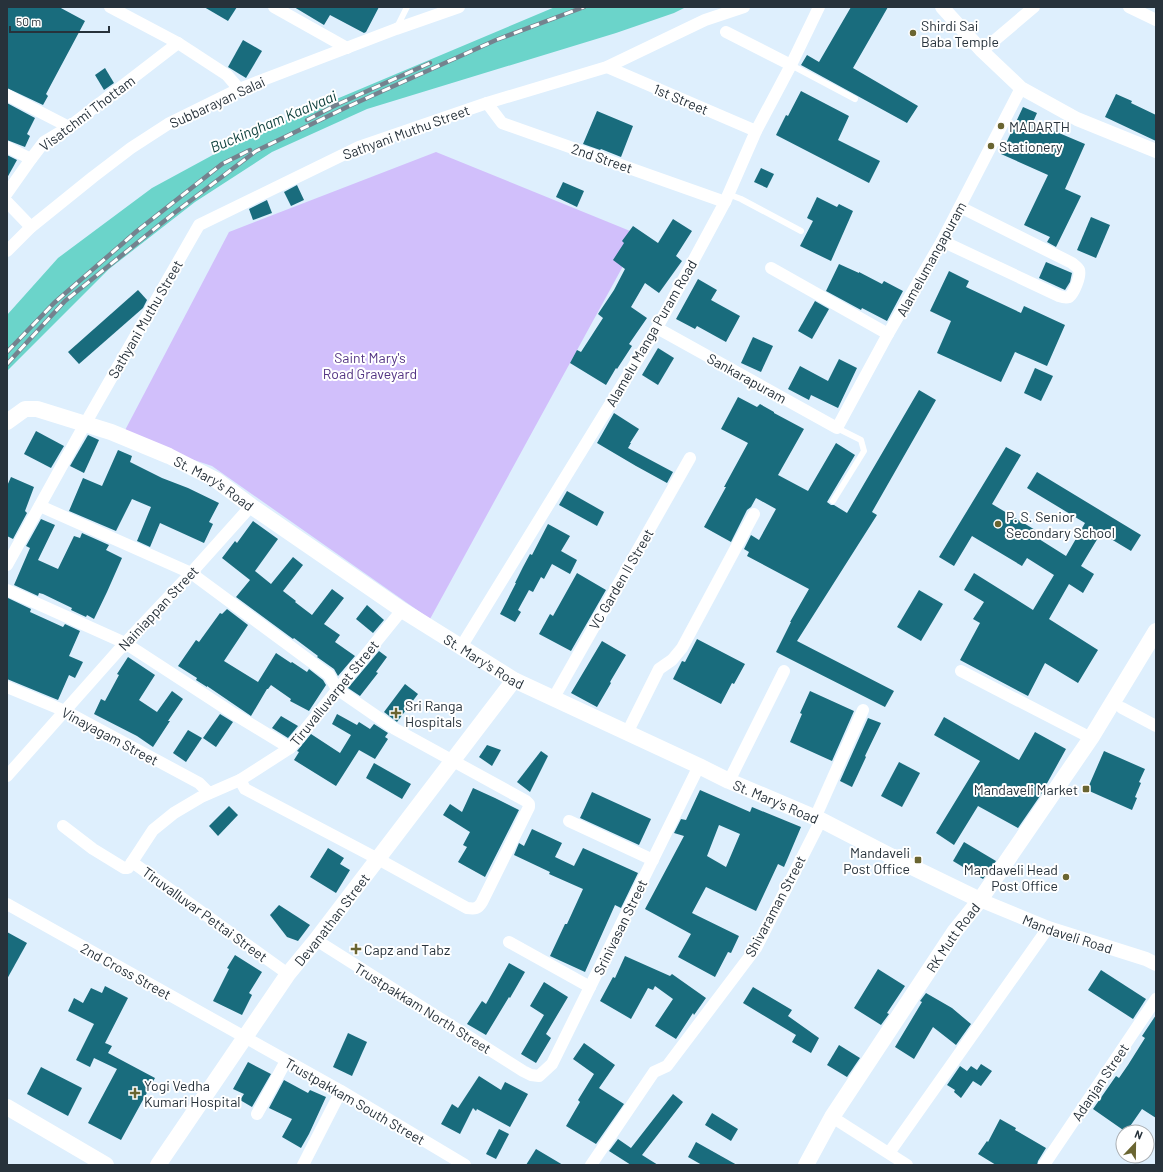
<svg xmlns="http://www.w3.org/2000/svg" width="1163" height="1172" viewBox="0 0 1163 1172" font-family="Barlow,sans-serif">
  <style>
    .green { fill: #d1bffb }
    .water { fill: #6bd4ca }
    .building { fill: #196c7d; fill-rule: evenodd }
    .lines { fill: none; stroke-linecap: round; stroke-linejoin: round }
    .service { stroke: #fff; stroke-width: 6 }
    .minor { stroke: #fff; stroke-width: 12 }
    .tertiary { stroke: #fff; stroke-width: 14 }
    .secondary { stroke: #fff; stroke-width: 16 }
    .rail-casing { stroke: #75828e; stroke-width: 4.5 }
    .rail { stroke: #fff; stroke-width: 3; stroke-dasharray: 9; stroke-linecap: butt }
    .poi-dot { fill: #6a6531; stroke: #fff; stroke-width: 1.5 }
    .labels { text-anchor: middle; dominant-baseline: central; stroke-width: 4; stroke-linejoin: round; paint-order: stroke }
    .poi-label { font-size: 14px; fill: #27323b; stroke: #fff; text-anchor: start }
    .street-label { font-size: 14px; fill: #27323b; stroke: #fff }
    .park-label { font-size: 14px; fill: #533483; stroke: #fff }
    .water-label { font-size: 15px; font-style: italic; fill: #0a3d39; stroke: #fff }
  </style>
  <rect width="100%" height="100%" fill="#deeffd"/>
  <polygon class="green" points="436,152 640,235 430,619 212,466 122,436 229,232"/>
  <polygon class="water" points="555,7 686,7 674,13 616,33 367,109 272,152 195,202 109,269 7,371 7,315 58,258 152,188 246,137"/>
  <g class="building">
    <polygon points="7,7 59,7 85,21 46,94 48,96 43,105 7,88"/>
    <polygon points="204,7 237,7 228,21"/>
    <polygon points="294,7 379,7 366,32 364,33 330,15 324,25"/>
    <polygon points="851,7 888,7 853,68 918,106 907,123 801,65 807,55 819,62"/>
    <polygon points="243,40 262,51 246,78 228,67"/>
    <polygon points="105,68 114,83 104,90 95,75"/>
    <polygon points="801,91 849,116 838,140 880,161 869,183 776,135 786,115 788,116"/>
    <polygon points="1116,94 1132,101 1131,103 1156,115 1156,141 1105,117"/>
    <polygon points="7,103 35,118 27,134 30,136 25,147 7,140"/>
    <polygon points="1023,107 1037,113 1033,122 1085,144 1065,189 1081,196 1056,247 1047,242 1050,237 1024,225 1048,175 1001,154"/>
    <polygon points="597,111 633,126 621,157 601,149 600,150 583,144"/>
    <polygon points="7,155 17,160 7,178"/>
    <polygon points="761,168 774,174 767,188 754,182"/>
    <polygon points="563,182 584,191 577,207 556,197"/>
    <polygon points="297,185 304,200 291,206 284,192"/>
    <polygon points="817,197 837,207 839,204 853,211 831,261 800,246 813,221 807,218"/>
    <polygon points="267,200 272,213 253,220 249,209"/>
    <polygon points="1091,217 1110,225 1096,258 1077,250"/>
    <polygon points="673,219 692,231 676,256 682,261 659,293 645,283 631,307 647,318 629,344 632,346 617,369 616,368 606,385 570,363 577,350 581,352 603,318 598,314 614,290 625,269 613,260 624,243 622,241 633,226 658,243"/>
    <polygon points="1046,262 1072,273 1070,282 1065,290 1039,278"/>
    <polygon points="839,264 859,273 859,272 882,284 884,281 903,291 887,321 862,308 861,310 826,291"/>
    <polygon points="949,271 969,281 966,287 1021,313 1024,306 1065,325 1047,366 1015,352 1001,382 937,353 951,321 930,311"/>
    <polygon points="698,279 717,290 711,300 740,316 726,342 697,326 695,329 676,319"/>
    <polygon points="138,290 147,300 143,308 79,364 68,352"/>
    <polygon points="815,301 829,309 812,339 798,331"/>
    <polygon points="753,337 773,346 761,372 741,363"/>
    <polygon points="658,348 674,358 658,385 642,375"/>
    <polygon points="839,359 857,368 838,408 811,395 809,400 788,389 800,366 828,381"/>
    <polygon points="1035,368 1053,376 1041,401 1024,393"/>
    <polygon points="919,390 936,400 872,512 877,515 797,641 894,691 885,707 776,652 791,622 790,622 809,589 747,556 749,552 744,549 751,535 759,540 776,509 756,498 751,507 747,510 731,542 704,527 726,487 724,487 748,443 721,429 738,397 757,407 760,404 774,412 774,413 804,429 778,475 808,491 836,443 855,455 827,502 831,505 834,505 847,513"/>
    <polygon points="614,413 639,429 630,443 631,443 628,448 673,472 667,483 636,466 597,443"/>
    <polygon points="36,431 64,446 51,468 24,454"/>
    <polygon points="88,435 99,440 84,473 70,466"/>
    <polygon points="1006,447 1021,455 992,504 1042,534 1039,539 1066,556 1085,523 1027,488 1037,472 1141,535 1131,551 1101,533 1081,566 1094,574 1083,593 1069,584 1049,619 1098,650 1078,683 1045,663 1028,696 960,660 980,623 973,619 984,602 964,590 974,573 1033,610 1054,575 1027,558 1022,566 972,536 954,566 939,557"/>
    <polygon points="118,450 132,456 130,462 162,478 188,488 219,503 209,522 213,524 204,543 160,523 150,547 137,541 151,507 132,499 116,531 69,511 83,478 102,486"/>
    <polygon points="11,477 34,487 25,511 27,513 13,539 7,536 7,486"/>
    <polygon points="567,491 604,512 597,526 559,505"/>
    <polygon points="41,519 55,525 38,560 58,569 74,536 80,538 82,533 109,545 106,550 122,558 107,592 94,619 87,615 86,617 71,610 72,608 43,594 39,593 38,596 14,585 30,548 26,546"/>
    <polygon points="253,521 278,539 255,571 271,584 293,557 303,565 283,591 296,601 295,602 312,615 332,589 344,598 324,624 340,635 335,642 355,656 338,676 334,669 317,657 318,656 294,638 293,639 236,597 250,580 222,558 235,541 237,543"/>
    <polygon points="548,524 570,536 561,551 577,560 570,574 552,564 544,579 541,577 533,592 529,590 518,610 521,612 515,622 500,614 516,583 515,583 523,567 530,554 532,555"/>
    <polygon points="577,573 606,590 571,651 539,634 550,614 553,616"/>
    <polygon points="919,590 943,604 921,641 897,627"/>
    <polygon points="8,598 31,609 30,612 63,627 65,624 80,631 69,656 83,662 75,678 69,675 58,700 7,679"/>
    <polygon points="367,605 384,620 373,633 356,619"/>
    <polygon points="227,609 248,625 224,661 258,682 276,653 291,663 292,662 307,672 309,669 323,680 326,685 309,711 290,701 291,699 271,685 268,689 267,689 251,716 207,686 207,687 196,680 197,678 178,666 196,640 199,642 220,613 222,614"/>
    <polygon points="697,639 745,664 734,684 732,683 721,704 673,679 682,661 685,662"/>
    <polygon points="602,641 626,655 610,682 611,683 597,707 571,693"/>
    <polygon points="379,651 387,657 376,672 378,673 360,696 348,688"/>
    <polygon points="128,657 155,675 139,700 157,712 172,691 183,699 168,721 170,721 153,747 137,736 94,714 101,699 105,701 119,675 117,674"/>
    <polygon points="405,684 418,694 397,722 384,712"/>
    <polygon points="810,691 854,711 832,761 790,742 802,714 800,713"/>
    <polygon points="220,714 233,722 216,747 203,738"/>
    <polygon points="337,714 357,725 359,722 370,729 374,724 388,733 385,737 388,739 375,759 359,750 336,786 294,760 299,752 297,751 311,734 340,753 351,735 332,724"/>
    <polygon points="281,716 298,726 288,738 272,728"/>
    <polygon points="944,717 1019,760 1035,732 1066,749 1040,796 1018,828 978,806 954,845 936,833 980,761 934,735"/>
    <polygon points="868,718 881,723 865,756 866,757 852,787 840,781"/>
    <polygon points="188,730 202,738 186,762 173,753"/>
    <polygon points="487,745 501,750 492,766 479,757"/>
    <polygon points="541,751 548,756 530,792 517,782"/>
    <polygon points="1104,751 1145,769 1139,782 1141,783 1135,797 1137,798 1132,810 1087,790"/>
    <polygon points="899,762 920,773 902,807 881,796"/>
    <polygon points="374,763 411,784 402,799 366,778"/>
    <polygon points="473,788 495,798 519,810 485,877 458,862 467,847 463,845 470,832 443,815 450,804 462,812"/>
    <path d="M 700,790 L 750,812 L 752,807 L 801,827 L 784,867 L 778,864 L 756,911 L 706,887 L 692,913 L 739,936 L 731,953 L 728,952 L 715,977 L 678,957 L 691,934 L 645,909 L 684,836 L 674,833 L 681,819 L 686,820 ZM 719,825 L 740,834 L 726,867 L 707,856 Z"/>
    <polygon points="592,792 651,819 639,845 580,818"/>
    <polygon points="229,806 238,815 218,836 209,826"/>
    <polygon points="532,829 562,843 555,857 574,866 583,848 638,873 621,908 615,905 585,972 550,956 565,924 567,924 583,889 549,874 550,872 514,855 519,843 524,846"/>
    <polygon points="964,842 996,861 983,879 953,861"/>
    <polygon points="328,848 344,858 340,864 350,870 336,893 310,877"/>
    <polygon points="279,905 310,925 298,941 287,937 270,915"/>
    <polygon points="7,932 27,943 7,979"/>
    <polygon points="235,955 262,972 249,993 252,995 242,1015 213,1001 229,969 227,968"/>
    <polygon points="625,956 670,976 672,974 706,998 694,1015 693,1013 676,1039 655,1026 673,999 655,986 653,990 648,988 631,1019 600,1001 613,977 615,978"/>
    <polygon points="509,963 525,972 510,998 509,997 486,1035 467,1024 482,1001 486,1004"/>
    <polygon points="878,969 905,986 887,1013 889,1014 881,1025 854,1008"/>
    <polygon points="1101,970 1146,999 1133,1019 1088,990"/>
    <polygon points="544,982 568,997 546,1034 551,1038 536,1063 521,1054 544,1015 530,1006"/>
    <polygon points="105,986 128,998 105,1043 112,1046 108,1053 155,1078 121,1140 88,1123 117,1069 94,1058 90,1067 76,1060 94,1024 68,1011 74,998 83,1003 91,988 102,993"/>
    <polygon points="753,987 792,1010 788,1016 819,1038 811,1053 792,1042 796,1035 743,1003"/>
    <polygon points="926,993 952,1008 971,1024 956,1045 933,1027 914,1059 895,1047 922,1002 920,1001"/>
    <polygon points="1156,1015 1156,1118 1142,1109 1126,1132 1093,1109 1116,1076 1119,1078 1128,1065 1145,1038 1142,1036"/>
    <polygon points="348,1033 367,1042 352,1076 333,1067"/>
    <polygon points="584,1043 615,1065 599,1088 624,1104 596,1144 566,1126 580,1102 578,1100 594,1074 573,1059"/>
    <polygon points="839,1045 860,1058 847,1077 827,1065"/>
    <polygon points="248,1062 271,1074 252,1107 240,1100 244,1094 233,1089"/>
    <polygon points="981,1064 992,1071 981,1086 973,1081 961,1098 954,1092 955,1090 947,1085 960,1066 967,1071 971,1066 977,1070"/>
    <polygon points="41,1067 82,1088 68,1116 27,1094"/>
    <polygon points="479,1076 501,1090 505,1082 528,1094 510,1127 477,1109 476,1111 473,1108 460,1134 441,1124 452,1104 458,1108"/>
    <polygon points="284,1080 308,1093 310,1090 326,1097 309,1134 301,1148 282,1137 292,1119 269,1108"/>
    <polygon points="673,1094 683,1102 642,1155 658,1165 631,1165 609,1151 618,1139 631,1148"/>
    <polygon points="712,1113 738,1129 731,1141 705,1125"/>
    <polygon points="1000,1119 1016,1128 1015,1130 1046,1148 1038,1161 1037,1165 996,1165 978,1154 987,1141 988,1142"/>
    <polygon points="499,1129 509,1134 496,1159 486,1154"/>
    <polygon points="696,1142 737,1165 702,1165 688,1157"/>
    <polygon points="536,1149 563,1165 526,1165"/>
  </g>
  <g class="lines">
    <g class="service">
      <polyline points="396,29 407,7"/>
      <polyline points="791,65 855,99"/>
      <polyline points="728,194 741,199 801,231"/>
      <polyline points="833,501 864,451 861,440 837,428"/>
    </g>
    <g class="minor">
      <polyline points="110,7 178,43 227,75 239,89"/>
      <polyline points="274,7 347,48"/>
      <polyline points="1129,7 1156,20"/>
      <polyline points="726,32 791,65"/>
      <polyline points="982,51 1034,7"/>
      <polyline points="607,67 756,131"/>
      <polyline points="7,95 69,127"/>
      <polyline points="487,103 502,123 725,202"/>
      <polyline points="7,147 31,159"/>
      <polyline points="7,193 31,159 44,142 69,127 178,43"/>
      <polyline points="7,202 31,227"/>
      <path d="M 942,241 L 1059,296 C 1062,297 1066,298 1069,297 C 1074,293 1081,276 1079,270 C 1078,267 1074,265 1072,263 L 960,207"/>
      <polyline points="7,251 31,227 93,177 131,148 168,124 239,89 396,29 459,7"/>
      <polyline points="771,268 888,334"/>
      <polyline points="657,328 837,428 888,334 942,241 1021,88"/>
      <path d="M 40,506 L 191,573 L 329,675 L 337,689 L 395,729 L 526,801 L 529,804 L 529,807 L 482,902 C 478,909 475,909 467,908 L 378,859 L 245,789 L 240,780"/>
      <polyline points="7,565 85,424 199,225 359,147 487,103 607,67 705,20 744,7"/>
      <polyline points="7,590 125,643 234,714 290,748"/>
      <polyline points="461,647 657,328 725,202 756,131 791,65 819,7"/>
      <polyline points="961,671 1091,738"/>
      <polyline points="7,687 65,711 199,783 209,793"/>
      <polyline points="553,699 690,458"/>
      <polyline points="1122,708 1156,726"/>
      <polyline points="627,733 659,669 672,660 682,648 754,514"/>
      <polyline points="7,776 125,643 191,573 251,506"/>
      <polyline points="729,781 784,671"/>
      <polyline points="815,818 863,710"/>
      <polyline points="569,821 653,860"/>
      <polyline points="63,826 93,849 124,868 128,868 132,862 288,974"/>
      <polyline points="132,862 153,830 174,813 201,797 240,780 290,748 402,610"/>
      <polyline points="7,904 341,1091 465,1165"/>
      <polyline points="316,940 523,1071 531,1075 539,1076 552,1064 699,766"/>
      <polyline points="509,942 590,987"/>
      <polyline points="257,1114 286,1061"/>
      <polyline points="832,1117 907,1165"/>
      <polyline points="889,1153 1048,928"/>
      <polyline points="303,1165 341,1091"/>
      <polyline points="591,1165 654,1072 667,1066 756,948 821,820"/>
      <polyline points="1044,1165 1156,999"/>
    </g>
    <g class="tertiary">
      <polyline points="942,7 982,51 1021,88 1077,119 1156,151"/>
      <path id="s1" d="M 980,900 L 1048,928 L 1146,959 L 1156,964"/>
    </g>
    <g class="secondary">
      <path id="s2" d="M 7,422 L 25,409 L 37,409 L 111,432 L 169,456 L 216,480 L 251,506 L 402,610 L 514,680 L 699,766 L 729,781 L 821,820 L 914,868 L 980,900"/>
      <polyline points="7,1107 106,1165"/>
      <path id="s3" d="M 158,1165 L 288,974 L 316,940 L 514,680"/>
      <path id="s4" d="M 806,1165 L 832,1117 L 955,931 L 980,900 L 1091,738 L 1156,631"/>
    </g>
    <g class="rail-casing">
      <g id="rail">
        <polyline points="307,120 336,105 430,63"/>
        <polyline points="7,352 54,303 137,231 222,164 250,150"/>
        <polyline points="7,364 65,301 173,214 256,151 347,107 496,40 584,7"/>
      </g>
    </g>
    <use href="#rail" class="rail"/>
  </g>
  <g class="poi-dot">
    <circle cx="913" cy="33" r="4"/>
    <circle cx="1001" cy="126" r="4"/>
    <circle cx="991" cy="146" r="4"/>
    <circle cx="998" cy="524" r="4"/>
    <path d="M394 707h4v4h4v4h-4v4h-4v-4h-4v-4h4z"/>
    <rect x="1082" y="785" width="8" height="8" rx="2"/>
    <rect x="914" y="856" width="8" height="8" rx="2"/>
    <circle cx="1066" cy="877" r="4"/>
    <path d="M354 943h4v4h4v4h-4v4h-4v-4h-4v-4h4z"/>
    <path d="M133 1087h4v4h4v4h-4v4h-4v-4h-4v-4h4z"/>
  </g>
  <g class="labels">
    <g class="poi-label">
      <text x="921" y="25">Shirdi Sai<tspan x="921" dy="16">Baba Temple</tspan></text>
      <text x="1009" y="126">MADARTH</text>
      <text x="999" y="146">Stationery</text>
      <text x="1006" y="516">P. S. Senior<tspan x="1006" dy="16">Secondary School</tspan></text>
      <text x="405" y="705">Sri Ranga<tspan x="405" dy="16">Hospitals</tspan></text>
      <text x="1078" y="789" text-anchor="end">Mandaveli Market</text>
      <text x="910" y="852" text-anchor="end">Mandaveli<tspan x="910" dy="16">Post Office</tspan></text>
      <text x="1058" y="869" text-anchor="end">Mandaveli Head<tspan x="1058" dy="16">Post Office</tspan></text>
      <text x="364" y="949">Capz and Tabz</text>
      <text x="144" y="1085">Yogi Vedha<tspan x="144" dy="16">Kumari Hospital</tspan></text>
    </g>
    <g class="street-label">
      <text transform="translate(681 99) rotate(23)">1st Street</text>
      <text transform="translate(217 102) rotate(-25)">Subbarayan Salai</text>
      <text transform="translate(87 113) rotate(-37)">Visatchmi Thottam</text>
      <text transform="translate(406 132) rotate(-20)">Sathyani Muthu Street</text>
      <text transform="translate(602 158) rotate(19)">2nd Street</text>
      <text transform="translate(931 259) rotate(-61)">Alamelumangapuram</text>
      <text transform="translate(145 319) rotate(-60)">Sathyani Muthu Street</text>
      <text transform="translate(651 333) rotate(-60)">Alamelu Manga Puram Road</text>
      <text transform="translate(747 378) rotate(29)">Sankarapuram</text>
      <text stroke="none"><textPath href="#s2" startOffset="227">St. Mary's Road</textPath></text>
      <text transform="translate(621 579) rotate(-60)">VC Garden II Street</text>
      <text transform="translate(158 608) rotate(-47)">Nainiappan Street</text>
      <text stroke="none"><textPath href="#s2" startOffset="551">St. Mary's Road</textPath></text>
      <text transform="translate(334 693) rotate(-51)">Tiruvalluvarpet Street</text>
      <text transform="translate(110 736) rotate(28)">Vinayagam Street</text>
      <text stroke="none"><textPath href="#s2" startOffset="875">St. Mary's Road</textPath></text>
      <text transform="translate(775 906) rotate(-62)">Shivaraman Street</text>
      <text transform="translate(205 914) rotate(36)">Tiruvalluvar Pettai Street</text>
      <text stroke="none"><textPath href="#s3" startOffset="301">Devanathan Street</textPath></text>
      <text transform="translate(620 927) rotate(-64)">Srinivasan Street</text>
      <text stroke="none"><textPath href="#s1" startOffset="94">Mandaveli Road</textPath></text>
      <text stroke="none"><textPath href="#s4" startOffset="271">RK Mutt Road</textPath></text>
      <text transform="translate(126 971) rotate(29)">2nd Cross Street</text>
      <text transform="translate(423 1008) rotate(32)">Trustpakkam North Street</text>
      <text transform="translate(1100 1082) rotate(-56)">Adanjan Street</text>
      <text transform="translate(355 1101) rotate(30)">Trustpakkam South Street</text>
    </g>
    <g class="park-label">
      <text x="370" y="357">Saint Mary's<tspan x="370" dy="16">Road Graveyard</tspan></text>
    </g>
    <g class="water-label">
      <text transform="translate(273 121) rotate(-23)">Buckingham Kaalvaai</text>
    </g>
  </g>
  <rect width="1163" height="1172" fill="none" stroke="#27323b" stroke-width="16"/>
  <g transform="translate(1135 1144) rotate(22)"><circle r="19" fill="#ffffff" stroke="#a9adb1"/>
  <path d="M0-3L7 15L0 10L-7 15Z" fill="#6a6531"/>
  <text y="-6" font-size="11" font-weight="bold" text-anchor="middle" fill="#27323b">N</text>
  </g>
  <path d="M10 26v6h99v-6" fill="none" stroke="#27323b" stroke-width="2"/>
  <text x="16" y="26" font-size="12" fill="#27323b" stroke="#ffffff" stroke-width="3" paint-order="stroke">50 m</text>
</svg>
